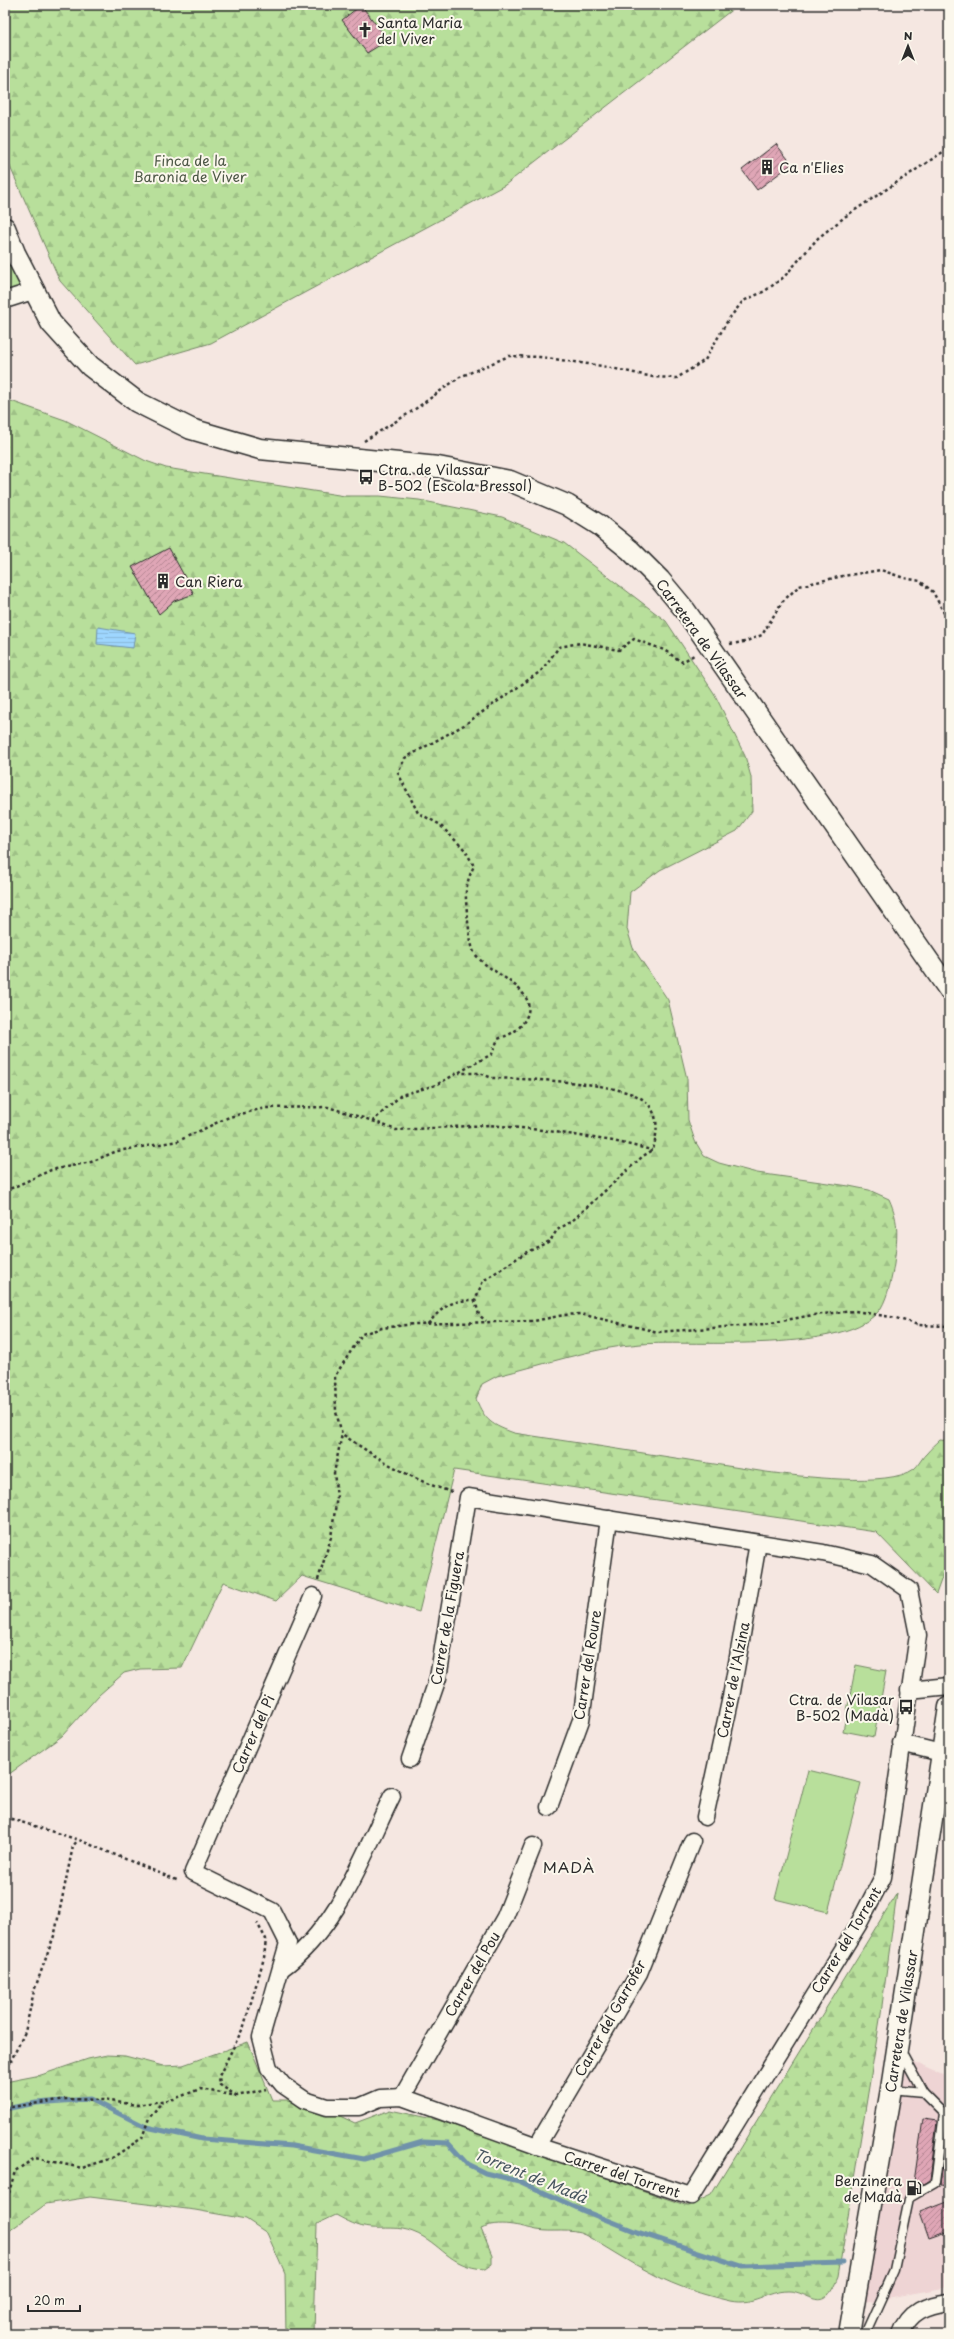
<svg xmlns="http://www.w3.org/2000/svg" width="954" height="2339" viewBox="0 0 954 2339" font-family="'Playpen Sans',sans-serif">
  <style>
    .built { fill: #eed4d4 }
    .grass { fill: url(#grass-tufts); stroke: #728563 }
    .forest { fill: url(#forest-firs); stroke: #728563 }
    .garden { fill: #b8df9b; stroke: #728563 }
    .water { fill: url(#water-rules); stroke: #7092aa }
    .lines { fill: none; stroke-linecap: round; stroke-linejoin: round }
    .stream { stroke: #7092aa; stroke-width: 5 }
    .building { fill: url(#building-hatch); stroke: #2b2b2b }
    .service-casing { stroke: #2b2b2b; stroke-width: 11 }
    .minor-casing { stroke: #2b2b2b; stroke-width: 19 }
    .tertiary-casing { stroke: #2b2b2b; stroke-width: 23 }
    .path { stroke: #2b2b2b; stroke-width: 2.5; stroke-dasharray: 3 3; stroke-linecap: butt }
    .service { stroke: #fbf7ec; stroke-width: 8 }
    .minor { stroke: #fbf7ec; stroke-width: 16 }
    .tertiary { stroke: #fbf7ec; stroke-width: 20 }
    .labels { text-anchor: middle; dominant-baseline: central; stroke-width: 4; stroke-linejoin: round; paint-order: stroke }
    .poi-label { font-size: 14px; fill: #2b2b2b; stroke: #fbf7ec; text-anchor: start }
    .park-label { font-size: 14px; fill: #4e5847; stroke: #fbf7ec }
    .street-label { font-size: 14px; fill: #2b2b2b; stroke: #fbf7ec }
    .neighbourhood-label { font-size: 15px; letter-spacing: 1px; fill: #2b2b2b; stroke: #fbf7ec }
    .water-label { font-size: 15px; font-style: italic; fill: #485660; stroke: #fbf7ec }
  </style>
  <defs>
    <pattern id="grass-tufts" width="24" height="20" patternUnits="userSpaceOnUse"><rect width="24" height="20" fill="#b8df9b"/><path d="M3 7l-1-3M5 7V3M7 7l1-3M15 17l-1-3M17 17v-4M19 17l1-3" fill="none" stroke="#9ec086"/></pattern>
    <pattern id="forest-firs" width="22" height="20" patternUnits="userSpaceOnUse"><rect width="22" height="20" fill="#b8df9b"/><path d="M5 1l3.5 6h-7zM16 11l3.5 6h-7z" fill="#9ec086"/></pattern>
    <pattern id="water-rules" width="6" height="5" patternUnits="userSpaceOnUse"><rect width="6" height="5" fill="#9ed6fe"/><path d="M0 2.5h6" fill="none" stroke="#88b8da"/></pattern>
    <pattern id="building-hatch" width="6" height="6" patternUnits="userSpaceOnUse"><rect width="6" height="6" fill="#dfa6b6"/><path d="M-1 1l2-2M0 6l6-6M5 7l2-2" fill="none" stroke="#b58794"/></pattern>
  </defs>
  <rect width="100%" height="100%" fill="#f5e7e1"/>
  <filter id="ink" filterUnits="userSpaceOnUse"><feTurbulence type="fractalNoise" baseFrequency=".025" numOctaves="2"/><feDisplacementMap in="SourceGraphic" scale="8" xChannelSelector="R" yChannelSelector="G"/><feConvolveMatrix kernelMatrix="1 2 1 2 8 2 1 2 1" color-interpolation-filters="sRGB"/></filter>
  <g filter="url(#ink)">
    <polygon class="built" points="897,2044 912,2061 949,2078 949,2287 864,2302"/>
    <polygon class="grass" points="5,235 29,290 5,297"/>
    <g class="forest">
      <polygon points="5,5 738,5 505,185 211,343 135,365 60,281 11,169 5,150"/>
      <path d="M 8,400 L 65,420 L 146,461 L 166,468 L 345,496 L 380,496 L 419,500 L 502,517 L 564,543 L 666,621 L 714,693 L 745,756 L 751,777 L 752,811 L 737,831 L 660,870 L 630,892 L 627,929 L 633,948 L 668,1000 L 687,1079 L 688,1120 L 695,1141 L 704,1156 L 719,1163 L 757,1173 L 849,1186 L 869,1190 L 889,1199 C 900,1223 897,1239 894,1264 C 892,1277 888,1296 881,1308 C 850,1355 694,1340 641,1344 C 594,1347 543,1365 497,1376 L 482,1384 L 476,1399 C 485,1421 492,1425 514,1433 L 766,1472 C 798,1476 889,1488 914,1469 C 919,1465 922,1457 927,1453 C 931,1448 936,1444 940,1440 L 949,1441 L 949,1558 L 936,1594 L 876,1532 L 454,1470 L 419,1612 L 302,1576 L 276,1601 L 223,1582 L 182,1668 L 140,1669 L 124,1673 L 99,1695 L 62,1736 L 5,1777 L 5,403 Z"/>
      <path d="M 897,1893 L 881,2013 L 838,2277 C 822,2318 811,2291 788,2291 C 765,2291 754,2306 730,2301 C 704,2295 677,2287 653,2274 C 630,2263 608,2247 585,2235 C 571,2228 552,2233 537,2230 C 519,2226 499,2220 481,2228 L 492,2255 L 492,2264 L 485,2269 C 448,2267 442,2243 413,2232 C 399,2226 385,2229 370,2228 C 358,2227 347,2221 336,2215 L 317,2224 L 314,2334 L 286,2334 L 285,2274 L 267,2233 L 246,2219 L 195,2210 L 90,2197 L 46,2204 L 5,2234 L 5,2082 L 41,2075 L 88,2059 L 107,2055 L 125,2056 L 163,2066 L 183,2065 L 248,2042 L 272,2100 L 305,2100 L 355,2123 L 390,2110 L 438,2120 L 688,2206 L 711,2195 Z"/>
    </g>
    <g class="garden">
      <polygon points="856,1665 886,1671 874,1737 843,1731"/>
      <polygon points="808,1770 861,1783 828,1912 775,1899"/>
    </g>
    <polygon class="water" points="98,627 135,633 133,648 97,644"/>
    <g class="lines">
      <polyline class="stream" points="5,2109 36,2103 90,2099 146,2127 202,2139 292,2146 364,2159 423,2142 448,2143 467,2164 485,2173 519,2181 584,2211 637,2232 741,2266 843,2263"/>
    </g>
    <g class="building">
      <polygon points="361,5 388,40 367,53 342,20"/>
      <polygon points="776,144 792,164 757,190 742,170"/>
      <polygon points="169,548 194,594 174,601 159,614 132,567"/>
      <polygon points="923,2119 937,2121 930,2180 923,2184 914,2182"/>
      <polygon points="948,2122 949,2123 949,2187 940,2186"/>
      <polygon points="949,2201 949,2231 929,2238 920,2212"/>
    </g>
    <g class="lines">
      <g class="service-casing">
        <g id="service">
          <polyline points="900,2050 923,2092"/>
          <polyline points="865,2334 894,2270 909,2198 935,2183 944,2113 923,2092 891,2089"/>
        </g>
      </g>
      <g class="minor-casing">
        <g id="minor">
          <polyline points="5,300 33,291"/>
          <polyline points="313,1596 193,1872 272,1911 288,1943 261,2037 269,2068 283,2085 305,2100 327,2107 359,2107 380,2098 402,2097 537,2146 691,2196 858,1925 883,1877 918,1635 909,1590 872,1564 823,1553 468,1497 438,1678 410,1759"/>
          <polyline points="909,1690 949,1686"/>
          <polyline points="901,1743 941,1753 949,1752"/>
          <polyline points="549,1807 581,1720 609,1519"/>
          <polyline points="705,1817 731,1697 758,1543"/>
          <path d="M 281,1969 C 338,1928 362,1857 392,1796"/>
          <polyline points="402,2097 505,1917 533,1846"/>
          <polyline points="537,2146 639,1973 692,1841"/>
          <path d="M 901,2334 C 909,2311 927,2305 949,2302"/>
        </g>
      </g>
      <g class="tertiary-casing">
        <g id="tertiary">
          <polyline points="5,228 15,253 51,323 90,366 137,402 191,429 260,449 438,467 510,481 567,505 599,525 630,550 660,580 685,610 949,990"/>
          <polyline points="849,2334 891,2089 949,1707"/>
        </g>
      </g>
      <g class="path">
        <polyline points="364,441 411,412 460,377 509,356 540,357 602,366 653,377 677,378 705,360 728,320 743,301 765,291 784,277 818,238 846,216 949,148"/>
        <polyline points="730,644 744,642 762,635 782,602 799,586 843,576 881,570 904,578 920,581 933,592 944,613 949,615"/>
        <polyline points="373,1121 396,1130 489,1125 542,1130 613,1141 652,1150"/>
        <path d="M 5,1191 L 51,1170 L 91,1162 L 117,1151 L 178,1141 L 229,1117 L 265,1108 L 328,1107 L 373,1121 L 401,1095 L 436,1085 L 492,1054 L 498,1039 C 511,1034 519,1031 526,1018 C 541,987 486,974 474,952 C 470,946 465,900 466,892 C 467,882 470,874 474,866 L 465,850 L 439,824 L 418,813 L 398,773 L 405,758 L 464,725 L 541,671 L 559,647 L 580,643 L 619,650 L 634,639 L 664,650 L 682,662 L 694,655"/>
        <polyline points="475,1300 479,1315 486,1321"/>
        <path d="M 428,1324 C 443,1306 451,1300 475,1300 L 483,1281 L 525,1253 L 550,1241 L 557,1230 L 572,1221 L 643,1156 L 653,1150 C 657,1133 660,1118 648,1104 C 630,1081 523,1079 492,1078 L 480,1073 L 459,1073"/>
        <path d="M 452,1492 C 411,1480 377,1458 342,1434 L 336,1412 L 335,1376 L 362,1334 L 382,1328 L 414,1324 L 534,1321 L 564,1315 L 580,1314 L 658,1332 L 765,1324 L 813,1315 L 855,1311 L 896,1318 L 918,1325 L 949,1326"/>
        <polyline points="318,1580 331,1537 337,1497 334,1473 342,1434"/>
        <polyline points="5,1817 79,1840 179,1881"/>
        <polyline points="5,2073 25,2032 34,1991 55,1933 73,1846 78,1840"/>
        <polyline points="237,2096 220,2085 219,2076 244,2026 264,1958 266,1939 257,1923"/>
        <polyline points="5,2108 66,2099 103,2100 137,2105 174,2099 200,2089 237,2096 266,2089"/>
        <polyline points="5,2197 8,2196 15,2171 35,2158 82,2168 112,2158 142,2138 149,2118 162,2102"/>
      </g>
      <use href="#service" class="service"/>
      <use href="#minor" class="minor"/>
      <use href="#tertiary" class="tertiary"/>
    </g>
  </g>
  <defs>
    <g id="church-bare" transform="scale(1.2)"><path d="M-1.2-6h2.4v3.5h3.3v2.4h-3.3V6h-2.4V-.1h-3.3v-2.4h3.3Z" fill="#2b2b2b" stroke="#fbf7ec" stroke-width="2.5" paint-order="stroke"/></g>
    <g id="building-bare" transform="scale(1.2)"><path d="M-4-6H4V6H1V3H-1V6H-4ZM-2.5-4.3h1.7v1.8h-1.7ZM.8-4.3h1.7v1.8H.8ZM-2.5-1h1.7V.8h-1.7ZM.8-1h1.7V.8H.8Z" fill="#2b2b2b" stroke="#fbf7ec" stroke-width="2.5" paint-order="stroke"/></g>
    <g id="bus-bare" transform="scale(1.2)"><path d="M-5-6H5V4H4V6H2V4H-2V6H-4V4H-5ZM-3.5-4V0h7V-4ZM-3.5 1.2v1.5H-2V1.2ZM2 1.2v1.5H3.5V1.2Z" fill="#2b2b2b" stroke="#fbf7ec" stroke-width="2.5" paint-order="stroke"/></g>
    <g id="fuel-bare" transform="scale(1.2)"><path d="M-5.5-6h7V0h2V4h1.3V-2.5L3-4.5l.8-.8L6-3V5H2.5V1h-1V6h-7ZM-4.2-4.7v3.2H.2V-4.7Z" fill="#2b2b2b" stroke="#fbf7ec" stroke-width="2.5" paint-order="stroke"/></g>
  </defs>
  <g fill-rule="evenodd">
    <use href="#church-bare" x="365" y="30"/>
    <use href="#building-bare" x="767" y="167"/>
    <use href="#bus-bare" x="366" y="477"/>
    <use href="#building-bare" x="163" y="581"/>
    <use href="#bus-bare" x="906" y="1707"/>
    <use href="#fuel-bare" x="914" y="2188"/>
  </g>
  <g class="labels">
    <g class="poi-label">
      <text x="377" y="22">Santa Maria<tspan x="377" dy="16">del Viver</tspan></text>
      <text x="779" y="167">Ca n'Elies</text>
      <text x="378" y="469">Ctra. de Vilassar<tspan x="378" dy="16">B-502 (Escola Bressol)</tspan></text>
      <text x="175" y="581">Can Riera</text>
      <text x="894" y="1699" text-anchor="end">Ctra. de Vilasar<tspan x="894" dy="16">B-502 (Madà)</tspan></text>
      <text x="902" y="2180" text-anchor="end">Benzinera<tspan x="902" dy="16">de Madà</tspan></text>
    </g>
    <g class="park-label">
      <text x="190" y="160">Finca de la<tspan x="190" dy="16">Baronia de Viver</tspan></text>
    </g>
    <g class="street-label">
      <text transform="translate(702 639) rotate(54)">Carretera de Vilassar</text>
      <text transform="translate(447 1618) rotate(-80)">Carrer de la Figuera</text>
      <text transform="translate(587 1665) rotate(-81)">Carrer del Roure</text>
      <text transform="translate(733 1680) rotate(-79)">Carrer de l'Alzina</text>
      <text transform="translate(253 1734) rotate(-66)">Carrer del Pi</text>
      <text transform="translate(846 1940) rotate(-59)">Carrer del Torrent</text>
      <text transform="translate(472 1974) rotate(-60)">Carrer del Pou</text>
      <text transform="translate(610 2018) rotate(-61)">Carrer del Garrofer</text>
      <text transform="translate(901 2021) rotate(-81)">Carretera de Vilassar</text>
      <text transform="translate(622 2174) rotate(18)">Carrer del Torrent</text>
    </g>
    <g class="neighbourhood-label">
      <text x="569" y="1866">MADÀ</text>
    </g>
    <g class="water-label">
      <text transform="translate(531 2175) rotate(22)">Torrent de Madà</text>
    </g>
  </g>
  <rect width="954" height="2339" fill="none" stroke="#fbf7ec" stroke-width="20"/>
  <rect x="10" y="10" width="934" height="2319" fill="none" stroke="#2b2b2b" stroke-width="1.5" filter="url(#ink)"/>
  <g transform="translate(908 46)" stroke="#fbf7ec" stroke-width="3" paint-order="stroke">
  <path d="M0-3L7 15L0 10L-7 15Z" fill="#2b2b2b"/>
  <text y="-6" font-size="11" font-weight="bold" text-anchor="middle" fill="#2b2b2b">N</text>
  </g>
  <path d="M28 2305v6h52v-6" fill="none" stroke="#2b2b2b" stroke-width="2"/>
  <text x="34" y="2305" font-size="12" fill="#2b2b2b" stroke="#fbf7ec" stroke-width="3" paint-order="stroke">20 m</text>
</svg>
